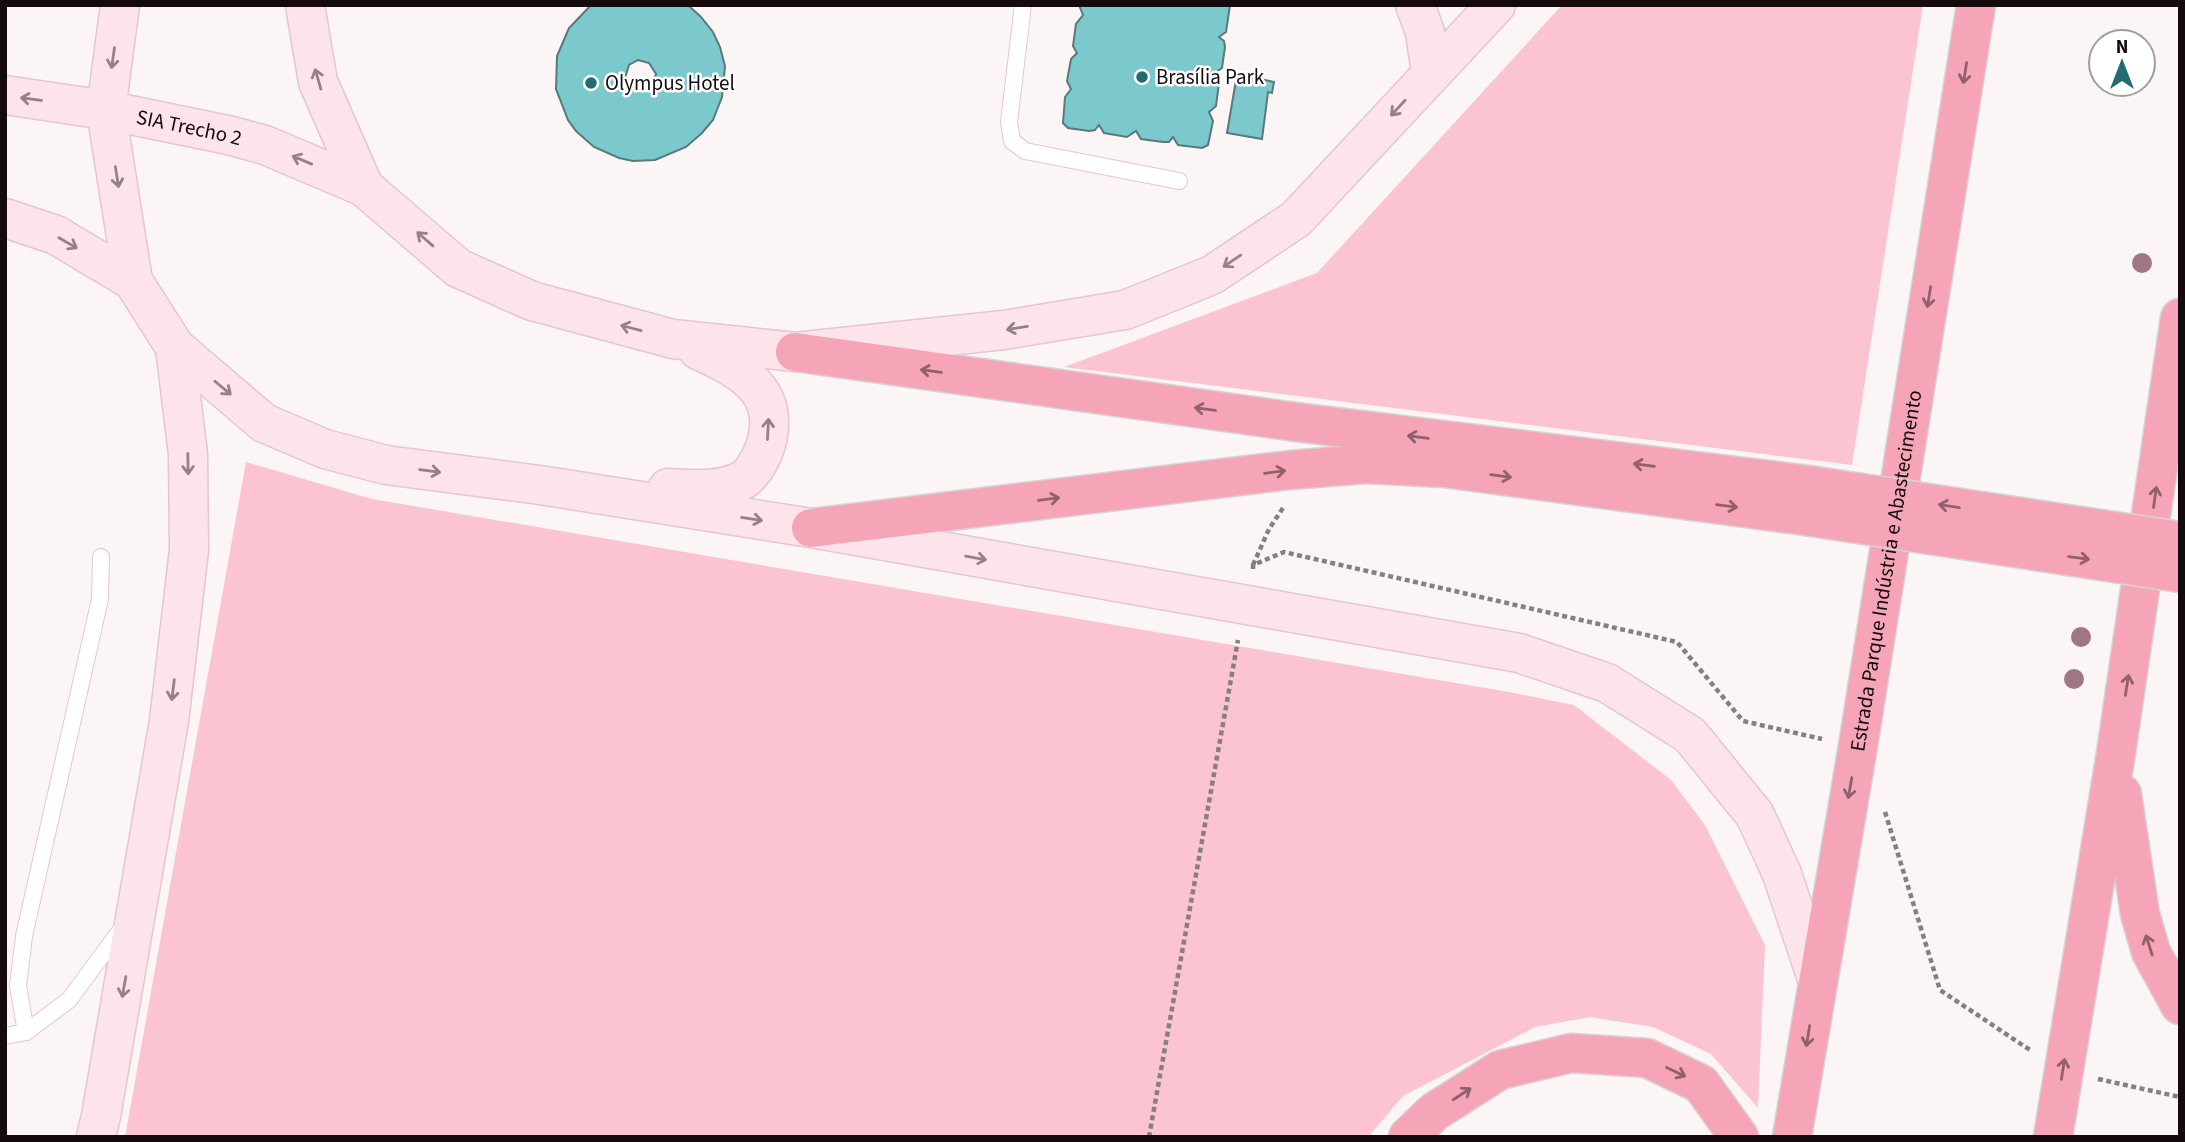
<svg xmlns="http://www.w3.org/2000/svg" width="2185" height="1142" viewBox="0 0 2185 1142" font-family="'Source Sans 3',sans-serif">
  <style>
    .green { fill: #fbc4d0 }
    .building { fill: #7bc8cd; stroke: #5a797b; stroke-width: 2; fill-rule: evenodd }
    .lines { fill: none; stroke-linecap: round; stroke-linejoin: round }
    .lane-casing { stroke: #e5c6cd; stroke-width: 18 }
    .secondary-casing { stroke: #e5c6cd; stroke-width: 41 }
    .highway-casing { stroke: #d5d3d3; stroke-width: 41 }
    .path { stroke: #867e7f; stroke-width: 4.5; stroke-dasharray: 5 3.5; stroke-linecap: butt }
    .lane { stroke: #fff; stroke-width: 16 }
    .secondary { stroke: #fce4ea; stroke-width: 38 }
    .highway { stroke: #f6a5b9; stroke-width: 38 }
    .highway-bridge-casing { stroke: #d5d3d3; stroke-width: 41; stroke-linecap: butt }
    .highway-bridge { stroke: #f6a5b9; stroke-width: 38 }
    .tree { fill: #a07585 }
    .oneway { stroke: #948287 }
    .oneway2 { stroke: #91606c }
    .poi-dot { fill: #206c70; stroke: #fff; stroke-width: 2.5 }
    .labels { text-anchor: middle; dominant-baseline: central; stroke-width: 5; stroke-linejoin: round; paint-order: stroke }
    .poi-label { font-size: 21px; fill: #150b0d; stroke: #fff; text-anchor: start }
    .street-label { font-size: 21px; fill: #150b0d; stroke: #fff }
  </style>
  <rect width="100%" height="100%" fill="#fcf5f6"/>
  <g class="green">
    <polygon points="1562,5 1923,5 1852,465 1064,367 1317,273"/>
    <polygon points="246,462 372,499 1509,692 1574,705 1671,780 1705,825 1765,945 1758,1108 1711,1054 1653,1027 1590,1017 1535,1027 1403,1096 1368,1137 125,1137"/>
  </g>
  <g class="building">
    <path d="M 591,5 L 688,5 L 701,17 L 713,32 L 720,47 L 725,66 L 722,97 L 713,120 L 702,133 L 686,147 L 655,160 L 633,161 L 619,158 L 594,147 L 576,131 L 568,120 L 556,89 L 557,56 L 569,28 ZM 638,60 L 649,63 L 656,74 L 653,84 L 643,91 L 631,88 L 625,78 L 629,65 Z"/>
    <polygon points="1079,5 1230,5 1226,32 1219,37 1224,41 1225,47 1222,68 1213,74 1219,83 1216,106 1209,112 1213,121 1208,145 1202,148 1178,145 1173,137 1169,142 1163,142 1141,139 1136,131 1127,137 1104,133 1099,125 1095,130 1089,131 1068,128 1063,123 1065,97 1071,89 1067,81 1071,59 1077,53 1073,46 1076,24 1083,15"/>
    <polygon points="1237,74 1274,82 1272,93 1268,92 1262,139 1227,133"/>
  </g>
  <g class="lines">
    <g class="lane-casing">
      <g id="lane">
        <polyline points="1023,5 1009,122 1012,141 1025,151 1179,181"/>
        <polyline points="26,1032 18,986 24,936 100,599 101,557"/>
        <polyline points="5,1036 26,1032 69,1000 123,927"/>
      </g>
    </g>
    <g class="secondary-casing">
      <g id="secondary">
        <polyline points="120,5 106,110 133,281 175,347 264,423 325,449 386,465 540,485 811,528 1519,653 1607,683 1690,735 1755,815 1782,874 1817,979"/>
        <polyline points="305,5 318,82 364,187 458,268 532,301 673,339 795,352 1004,330 1125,310 1212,275 1296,219 1496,5"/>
        <polyline points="1415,5 1425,32 1431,73"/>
        <path id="s1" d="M 5,95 L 106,110 L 228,135 L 265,145 L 364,187"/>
        <polyline points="5,218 56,235 133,281"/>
        <path d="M 668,488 C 692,489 720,492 743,480 C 753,474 763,455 766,444 C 781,390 740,369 698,350"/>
        <polyline points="96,1137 101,1116 169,721 189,550 188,454 175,347"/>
      </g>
    </g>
    <g class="highway-casing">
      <g id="highway">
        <polyline points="795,352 1296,422 1809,485"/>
        <polyline points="811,528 1290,470 1366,464 1444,468 1805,516"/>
        <polyline points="2122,794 2140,914 2151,952 2180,1005"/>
        <polyline points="1408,1137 1434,1112 1500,1070 1571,1053 1647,1058 1701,1084 1739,1137"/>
        <path id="s2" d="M 1792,1137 L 1858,746 L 1976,5"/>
        <polyline points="2053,1137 2116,753 2180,318"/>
      </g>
    </g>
    <g class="path">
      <polyline points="1253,565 1269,529 1283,508"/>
      <polyline points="1253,569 1253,565 1284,552 1677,642 1743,721 1822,739"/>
      <polyline points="1885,812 1940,990 2030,1050"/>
      <polyline points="2098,1079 2180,1097"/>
      <polyline points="1149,1137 1238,640"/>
    </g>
    <use href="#lane" class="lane"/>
    <use href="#secondary" class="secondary"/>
    <use href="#highway" class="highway"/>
    <g class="highway-bridge-casing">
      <g id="highway-bridge">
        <polyline points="1809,485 2180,541"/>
        <polyline points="1805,516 2180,573"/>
      </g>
    </g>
    <use href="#highway-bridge" class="highway-bridge"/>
  </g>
  <g class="tree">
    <circle cx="2142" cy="263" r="10"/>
    <circle cx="2081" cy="637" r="10"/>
    <circle cx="2074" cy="679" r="10"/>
  </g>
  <defs><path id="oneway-shaft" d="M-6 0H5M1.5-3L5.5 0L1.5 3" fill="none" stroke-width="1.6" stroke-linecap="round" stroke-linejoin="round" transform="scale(1.75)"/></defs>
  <g class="oneway">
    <use href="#oneway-shaft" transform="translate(113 58) rotate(98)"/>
    <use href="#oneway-shaft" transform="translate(318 79) rotate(-106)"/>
    <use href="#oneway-shaft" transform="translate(31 99) rotate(-172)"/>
    <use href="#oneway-shaft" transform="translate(1398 108) rotate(133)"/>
    <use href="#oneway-shaft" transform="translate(302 160) rotate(-157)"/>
    <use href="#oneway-shaft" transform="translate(117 177) rotate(81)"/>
    <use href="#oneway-shaft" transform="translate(425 239) rotate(-139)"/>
    <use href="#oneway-shaft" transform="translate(68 243) rotate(30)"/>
    <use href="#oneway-shaft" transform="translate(1232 261) rotate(146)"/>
    <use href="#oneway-shaft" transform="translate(631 328) rotate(-165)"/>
    <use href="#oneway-shaft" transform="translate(1017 328) rotate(171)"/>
    <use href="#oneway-shaft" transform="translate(223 388) rotate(40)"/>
    <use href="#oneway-shaft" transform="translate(768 429) rotate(-87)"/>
    <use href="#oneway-shaft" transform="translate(188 464) rotate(89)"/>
    <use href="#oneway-shaft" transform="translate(430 471) rotate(7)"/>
    <use href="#oneway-shaft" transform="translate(752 519) rotate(9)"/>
    <use href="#oneway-shaft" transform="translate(976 558) rotate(10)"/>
    <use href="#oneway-shaft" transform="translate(173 690) rotate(97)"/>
    <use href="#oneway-shaft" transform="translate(124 987) rotate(100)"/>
  </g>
  <g class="oneway2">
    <use href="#oneway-shaft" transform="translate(1965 73) rotate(99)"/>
    <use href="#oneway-shaft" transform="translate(1929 297) rotate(99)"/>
    <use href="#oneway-shaft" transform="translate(931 371) rotate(-172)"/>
    <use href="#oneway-shaft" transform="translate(1205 409) rotate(-172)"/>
    <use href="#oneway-shaft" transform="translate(1418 437) rotate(-173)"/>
    <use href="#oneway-shaft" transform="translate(1644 465) rotate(-173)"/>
    <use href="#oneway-shaft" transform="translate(1275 472) rotate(-7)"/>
    <use href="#oneway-shaft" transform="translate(1501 476) rotate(8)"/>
    <use href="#oneway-shaft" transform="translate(2155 497) rotate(-82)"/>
    <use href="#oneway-shaft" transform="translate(1049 499) rotate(-7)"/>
    <use href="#oneway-shaft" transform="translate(1727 506) rotate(8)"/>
    <use href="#oneway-shaft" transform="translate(1949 506) rotate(-171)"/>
    <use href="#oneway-shaft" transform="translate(2079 558) rotate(8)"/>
    <use href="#oneway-shaft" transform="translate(2127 685) rotate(-81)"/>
    <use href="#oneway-shaft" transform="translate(1850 788) rotate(100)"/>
    <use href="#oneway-shaft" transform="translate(2149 945) rotate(-108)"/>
    <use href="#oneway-shaft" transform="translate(1808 1036) rotate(99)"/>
    <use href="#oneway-shaft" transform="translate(2063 1069) rotate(-81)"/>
    <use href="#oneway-shaft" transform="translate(1676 1072) rotate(26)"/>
    <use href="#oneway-shaft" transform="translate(1462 1094) rotate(-33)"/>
  </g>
  <g class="poi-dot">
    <circle cx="1142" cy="77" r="7"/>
    <circle cx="591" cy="83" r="7"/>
  </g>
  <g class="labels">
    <g class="poi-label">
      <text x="1156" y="77">Brasília Park</text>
      <text x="605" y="83">Olympus Hotel</text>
    </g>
    <g class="street-label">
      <text stroke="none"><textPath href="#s1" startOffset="187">SIA Trecho 2</textPath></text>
      <text stroke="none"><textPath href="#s2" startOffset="574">Estrada Parque Indústria e Abastecimento</textPath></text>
    </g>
  </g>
  <rect width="2185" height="1142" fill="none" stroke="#150b0d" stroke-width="14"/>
  <g transform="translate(2122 63)"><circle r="33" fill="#ffffff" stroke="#a19d9e" stroke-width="2"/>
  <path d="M0-5L12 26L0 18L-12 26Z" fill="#206c70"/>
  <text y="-10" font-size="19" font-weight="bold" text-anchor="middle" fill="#150b0d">N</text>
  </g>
</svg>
